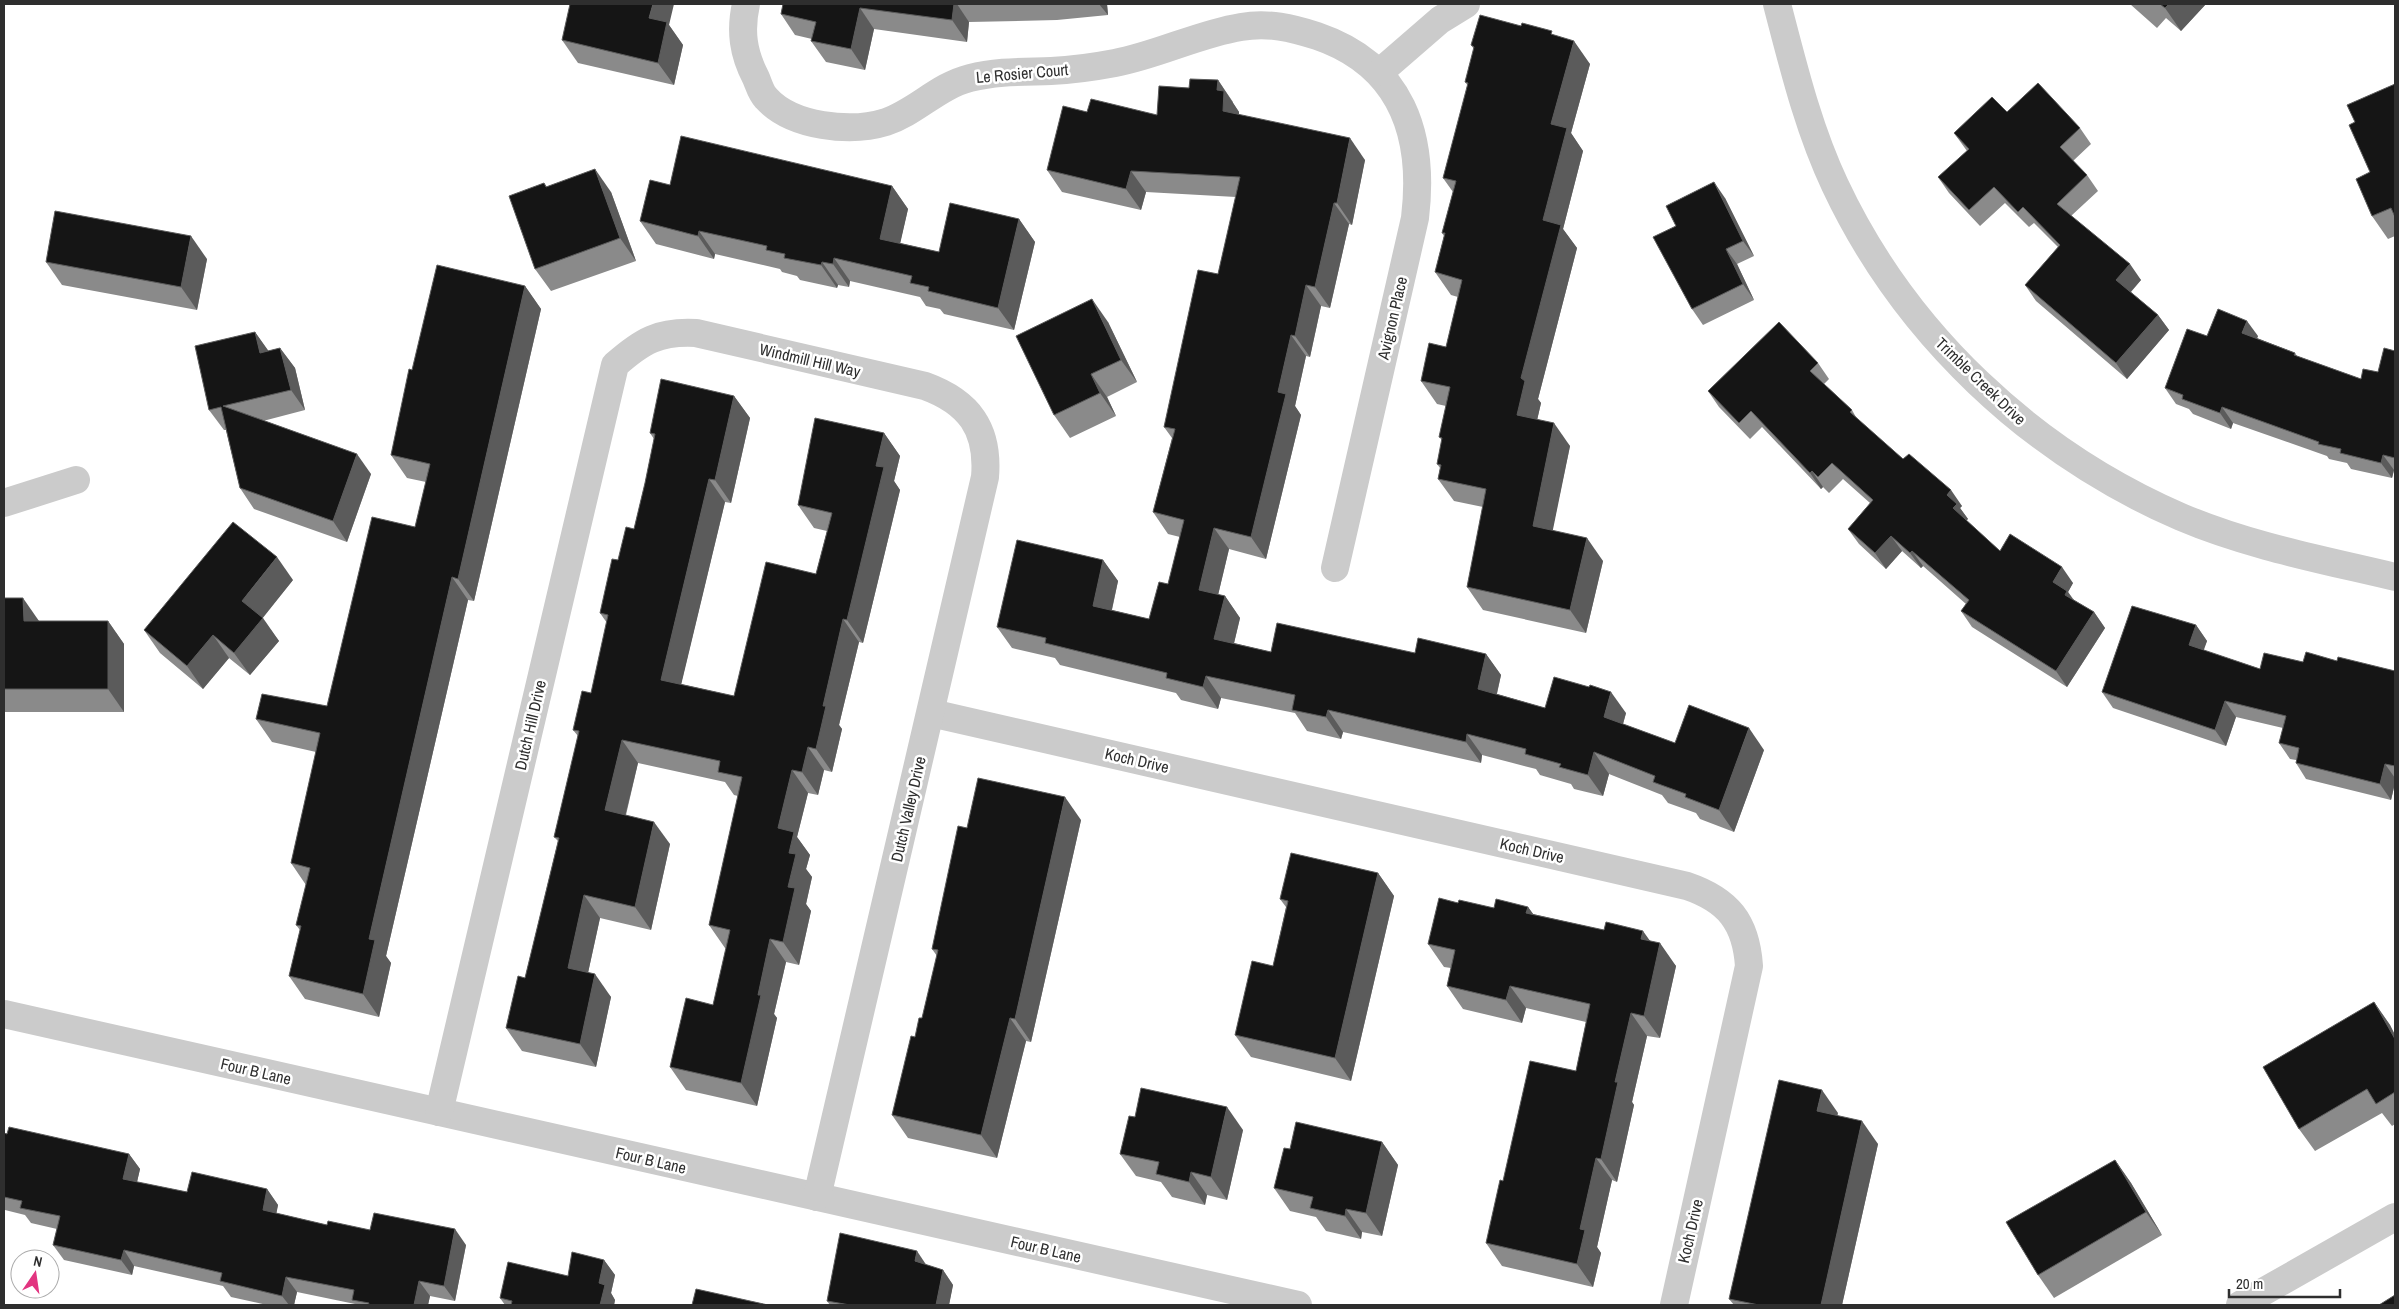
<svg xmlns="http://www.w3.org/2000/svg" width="2399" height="1309" viewBox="0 0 2399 1309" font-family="'Archivo Narrow',sans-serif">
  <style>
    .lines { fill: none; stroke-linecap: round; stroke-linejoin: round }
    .street { stroke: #cbcbcb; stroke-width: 28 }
    .wall { fill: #8a8a8a }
    .shaded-wall { fill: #5b5b5b }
    .building { fill: #151515; stroke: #5b5b5b }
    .labels { text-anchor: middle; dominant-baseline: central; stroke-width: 5; stroke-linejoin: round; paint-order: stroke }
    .street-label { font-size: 16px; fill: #2e2e2e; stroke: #fff }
  </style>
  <rect width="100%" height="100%" fill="#fff"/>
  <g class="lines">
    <g class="street">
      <path d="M 746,4 C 740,31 743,53 756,78 C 759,85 761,93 766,98 C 792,127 851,133 886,122 C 916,112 938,86 970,78 C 998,71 1024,72 1051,71 C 1073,70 1094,67 1115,63 C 1158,55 1198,34 1241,27 C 1268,22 1292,28 1317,36 C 1402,65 1425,135 1415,218 L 1335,568"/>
      <path d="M 1777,4 C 1793,65 1808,128 1835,185 C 1905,334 2031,452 2181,517 C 2249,546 2324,560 2395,577"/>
      <polyline points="1380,72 1440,20 1466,4"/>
      <polyline points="4,503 76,480"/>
      <path d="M 931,713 L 1687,886 C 1728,900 1746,922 1749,966 L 1674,1305"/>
      <polyline points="4,1014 1298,1305"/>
      <path d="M 439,1112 L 615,365 C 642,341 659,331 696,333 L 925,386 C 969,402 989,429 985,477 L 817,1197"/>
      <polyline points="2240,1305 2395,1217"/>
    </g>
  </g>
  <g class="wall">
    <polygon points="783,4 1107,4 1108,15 1057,20 969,22 967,42 874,29 865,70 826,62 811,41 812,39 795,35 781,14"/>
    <polygon points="2130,4 2206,4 2181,31 2166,18 2157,28"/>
    <polygon points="669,25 683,45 674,85 578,63 562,40"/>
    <polygon points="1555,35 1590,64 1571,133 1583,151 1563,229 1577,248 1538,399 1541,403 1537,420 1570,446 1552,531 1603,561 1586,633 1483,610 1467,587 1483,507 1454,501 1438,479 1440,468 1437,464 1442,440 1439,437 1446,406 1437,404 1421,381 1446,347 1458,297 1451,295 1435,272 1444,236 1442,233 1453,192 1443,178 1468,86 1465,82 1474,49 1471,45"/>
    <polygon points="1218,80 1233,102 1233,103 1239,112 1239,115 1365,160 1352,225 1349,224 1330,308 1321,306 1310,357 1306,356 1295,406 1301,415 1266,559 1229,549 1218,595 1225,596 1240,618 1234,643 1271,652 1415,653 1486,654 1501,675 1497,694 1545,708 1626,713 1623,724 1675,743 1764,750 1734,832 1700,819 1696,813 1668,803 1662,795 1609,774 1603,796 1574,789 1571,784 1540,775 1536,769 1482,755 1481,763 1343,732 1341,739 1307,731 1295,713 1221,698 1218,709 1181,700 1176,693 1060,665 1055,658 1012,648 997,627 1103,560 1118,581 1112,610 1149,619 1168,584 1180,537 1168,534 1153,512 1172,438 1164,427 1218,274 1236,197 1146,192 1141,210 1062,192 1047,170 1087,112 1157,115 1189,88"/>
    <polygon points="2395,84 2395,236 2388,239 2372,216 2370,172 2355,122"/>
    <polygon points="2007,112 2080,128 2091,144 2073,161 2087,175 2098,191 2071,216 2141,280 2131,292 2158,315 2169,330 2127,379 2036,301 2025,285 2058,247 2034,223 2029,227 2005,203 1980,226 1949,193 1938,177 1967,151 1954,133"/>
    <polygon points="544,183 547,187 611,192 636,261 551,291 535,269"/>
    <polygon points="670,185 892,186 908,209 900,243 939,252 1019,219 1035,242 1014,330 944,314 940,309 926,306 920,297 850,281 849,287 838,285 837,288 800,280 797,276 782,272 780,269 715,254 714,259 656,244 640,221"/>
    <polygon points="1725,198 1754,256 1737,264 1754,300 1703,325 1692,309 1676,226"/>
    <polygon points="207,259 197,310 62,285 46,262"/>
    <polygon points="525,286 541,309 474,601 468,600 386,956 391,963 379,1017 305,999 289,976 300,930 296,925 306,885 291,863 316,752 272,742 256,719 327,706 415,527 426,482 407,478 391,455 412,370"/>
    <polygon points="1108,322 1137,382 1107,397 1116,416 1070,438 1054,415"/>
    <polygon points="255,332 268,351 280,348 295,368 305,410 263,421 371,474 347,542 254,509 240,488 226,430 224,430 209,410"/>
    <polygon points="2207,336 2258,336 2257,338 2295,353 2297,356 2361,379 2378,372 2395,351 2395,471 2394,470 2392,478 2351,469 2347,463 2329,459 2327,456 2233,423 2231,429 2193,414 2189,409 2176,404 2165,388"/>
    <polygon points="1818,363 1829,379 1824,384 1852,410 1857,419 1903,459 1962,506 1960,508 1968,519 1966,520 2000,551 2073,583 2068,592 2074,600 2094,612 2105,628 2067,687 1972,627 1961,611 1966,604 1923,566 1921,568 1902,551 1886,569 1859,544 1848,529 1870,503 1843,479 1829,493 1823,487 1821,489 1762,427 1750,439 1719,407 1708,391"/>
    <polygon points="734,396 750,418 731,503 725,502 681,684 734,696 816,574 827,531 814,528 798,505 884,433 900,456 894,481 900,490 863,643 859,642 839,725 842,729 832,772 824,770 818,795 808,793 797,837 810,855 806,869 812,877 806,904 811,911 799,965 786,962 774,1014 777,1018 757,1106 686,1090 670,1067 713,1005 726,948 725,948 709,925 738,796 734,795 725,782 638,763 626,815 670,844 651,930 600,918 588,973 611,997 596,1067 522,1051 506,1028 525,978 558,841 554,837 578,736 573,730 591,693 607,623 600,613 618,560 634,529 645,483 654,439 650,433"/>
    <polygon points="293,580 262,618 279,641 250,675 229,658 203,689 160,653 144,630"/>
    <polygon points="4,598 39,621 108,621 124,644 124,712 4,712"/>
    <polygon points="2196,625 2207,641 2203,650 2260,669 2303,662 2337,661 2395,671 2395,783 2391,800 2306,779 2296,763 2296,760 2290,759 2279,743 2283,728 2236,717 2226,746 2113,708 2102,692"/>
    <polygon points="1081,820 1031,1042 1026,1041 997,1158 908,1138 892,1115 915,1037 922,1018 937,956 932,949 967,828"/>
    <polygon points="1378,873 1394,896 1351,1081 1251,1057 1235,1035 1273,966 1286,907 1280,899"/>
    <polygon points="1458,903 1494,908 1528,907 1533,914 1651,941 1676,966 1660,1038 1647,1036 1632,1102 1634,1105 1617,1182 1612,1180 1597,1247 1601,1253 1593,1287 1502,1266 1486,1243 1503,1181 1576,1071 1586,1022 1526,1008 1522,1023 1463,1009 1447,986 1451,968 1444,967 1428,944"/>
    <polygon points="2374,1002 2390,1025 2395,1035 2395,1124 2392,1126 2382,1113 2315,1151 2299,1129"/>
    <polygon points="1838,1113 1837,1116 1878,1144 1842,1305 1734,1305 1729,1299"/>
    <polygon points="1135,1117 1243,1130 1227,1200 1207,1195 1205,1205 1172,1197 1161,1182 1136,1176 1120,1154"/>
    <polygon points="4,1133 129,1154 140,1169 137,1182 187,1192 267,1189 278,1205 276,1213 327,1225 370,1230 466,1245 455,1301 430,1296 428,1305 356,1305 355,1304 297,1292 294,1305 267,1305 231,1297 223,1286 134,1266 132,1275 64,1260 53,1245 57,1229 31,1223 25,1215 5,1210 4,1208"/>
    <polygon points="1382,1142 1398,1165 1382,1236 1362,1232 1361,1239 1326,1231 1316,1217 1290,1211 1274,1188 1290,1149"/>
    <polygon points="2115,1160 2131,1183 2162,1235 2054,1298 2038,1275"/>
    <polygon points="604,1260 615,1275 611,1293 615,1300 614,1305 505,1305 500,1298 568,1276"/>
    <polygon points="927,1265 943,1270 953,1285 949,1305 830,1305 827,1301"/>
  </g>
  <g class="shaded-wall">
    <polygon points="653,4 674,4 669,25 683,45 674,85 658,63 649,18"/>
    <polygon points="954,4 957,4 969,22 967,42 952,20"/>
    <polygon points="1099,4 1107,4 1108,15"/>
    <polygon points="2169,4 2206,4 2181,31 2165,8"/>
    <polygon points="860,8 874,29 865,70 851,49"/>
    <polygon points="1574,41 1590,64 1571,133 1583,151 1563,229 1577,248 1538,399 1541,403 1533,438 1517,415 1521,378 1543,220 1551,124"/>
    <polygon points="1218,80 1239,112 1238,133 1223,111 1217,90"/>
    <polygon points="1350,138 1365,160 1352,225 1337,203"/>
    <polygon points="595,169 611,192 636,261 620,238"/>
    <polygon points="1131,171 1146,192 1141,210 1126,189"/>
    <polygon points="1714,182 1725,198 1754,256 1743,241"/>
    <polygon points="892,186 908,209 896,262 880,239"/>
    <polygon points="1334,203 1349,224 1330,308 1315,287"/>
    <polygon points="1019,219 1035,242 1014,330 998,308"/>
    <polygon points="699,231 715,254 714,259 698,236"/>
    <polygon points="191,236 207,259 197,310 181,287"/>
    <polygon points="1726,249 1737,264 1754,300 1743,284"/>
    <polygon points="834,258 850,281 849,287 833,264"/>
    <polygon points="822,262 838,285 837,288 821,265"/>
    <polygon points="2130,264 2141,280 2127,296 2116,280"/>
    <polygon points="1306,285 1321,306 1310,357 1295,336"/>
    <polygon points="525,286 541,309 474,601 458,579"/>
    <polygon points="1092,299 1108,322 1137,382 1121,360"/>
    <polygon points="2158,315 2169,330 2127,379 2116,363"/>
    <polygon points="2247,321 2258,336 2253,348 2242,333"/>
    <polygon points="255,332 270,353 260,353"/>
    <polygon points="1291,335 1306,356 1295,406 1301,415 1266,559 1251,537 1278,392"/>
    <polygon points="280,348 295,368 305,410 291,390"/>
    <polygon points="1091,374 1107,397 1116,416 1100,393"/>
    <polygon points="734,396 750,418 731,503 715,480"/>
    <polygon points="2222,407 2233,423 2231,429 2220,413"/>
    <polygon points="1554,423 1570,446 1549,549 1533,526"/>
    <polygon points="884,433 900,456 894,481 900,490 863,643 847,620 876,466"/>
    <polygon points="357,454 371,474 347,542 333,521"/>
    <polygon points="2383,455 2394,470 2392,478 2381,463"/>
    <polygon points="1812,471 1823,487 1821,489 1810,473"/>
    <polygon points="709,479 725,502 677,702 661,680"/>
    <polygon points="1951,490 1962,506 1960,508 1968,519 1964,523 1953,508 1947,495"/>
    <polygon points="1214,528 1229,549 1214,612 1199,590"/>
    <polygon points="1891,536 1902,551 1886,569 1875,553"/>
    <polygon points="1587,538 1603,561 1586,633 1570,610"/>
    <polygon points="1912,551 1923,566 1921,568 1910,553"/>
    <polygon points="277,557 293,580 258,624 242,601"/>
    <polygon points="1103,560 1118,581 1108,627 1093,606"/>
    <polygon points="2062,567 2073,583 2068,592 2078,607 2076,610 2053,582"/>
    <polygon points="452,577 468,600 386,956 391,963 379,1017 363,994 369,939"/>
    <polygon points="1225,596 1240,618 1230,660 1214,639"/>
    <polygon points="23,598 39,621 24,621"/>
    <polygon points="2094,612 2105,628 2067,687 2056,671"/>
    <polygon points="263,618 279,641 250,675 234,653"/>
    <polygon points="843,619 859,642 839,725 842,729 832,772 816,749 823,706"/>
    <polygon points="108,621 124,644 124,712 108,689"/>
    <polygon points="2196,625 2207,641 2200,661 2189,645"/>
    <polygon points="213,635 229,658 203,689 187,666"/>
    <polygon points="1486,654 1501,675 1493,710 1478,689"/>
    <polygon points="1206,676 1221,698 1218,709 1203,687"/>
    <polygon points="1611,692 1626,713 1619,738 1604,717"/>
    <polygon points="2225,701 2236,717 2226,746 2215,730"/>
    <polygon points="1328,710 1343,732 1341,739 1326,717"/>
    <polygon points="1749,728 1764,750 1734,832 1719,810"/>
    <polygon points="1467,734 1482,755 1481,763 1466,742"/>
    <polygon points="622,740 638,763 621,833 605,810"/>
    <polygon points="808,747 824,770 818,795 802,772"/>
    <polygon points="1594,752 1609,774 1603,796 1588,775"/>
    <polygon points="2385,764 2395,778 2395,783 2391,800 2380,784"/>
    <polygon points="792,770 808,793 797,837 810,855 806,869 812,877 806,904 811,911 799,965 783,942 788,887 789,853 778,828"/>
    <polygon points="1065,797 1081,820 1031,1042 1015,1019"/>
    <polygon points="654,822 670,844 651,930 635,907"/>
    <polygon points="1378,873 1394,896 1351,1081 1335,1058"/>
    <polygon points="584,895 600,918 584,991 568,968"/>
    <polygon points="1528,907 1544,929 1526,913"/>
    <polygon points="1643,931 1658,952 1660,943 1676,966 1660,1038 1644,1016 1641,939"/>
    <polygon points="770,939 786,962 774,1014 777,1018 757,1106 741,1083 758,995"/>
    <polygon points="595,974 611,997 596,1067 580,1044"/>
    <polygon points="1510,986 1526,1008 1522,1023 1506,1000"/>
    <polygon points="2374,1002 2390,1025 2395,1035 2395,1039"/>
    <polygon points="1631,1013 1647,1036 1632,1102 1634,1105 1617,1182 1601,1159 1615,1082"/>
    <polygon points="1010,1018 1026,1041 997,1158 981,1135"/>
    <polygon points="1822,1090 1838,1113 1833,1134 1817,1111"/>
    <polygon points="1227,1107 1243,1130 1227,1200 1211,1177"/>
    <polygon points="1862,1121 1878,1144 1842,1305 1821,1305"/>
    <polygon points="1382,1142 1398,1165 1382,1236 1366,1213"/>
    <polygon points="129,1154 140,1169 134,1195 123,1179"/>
    <polygon points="1596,1158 1612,1180 1597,1247 1601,1253 1593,1287 1577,1264 1580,1229"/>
    <polygon points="2115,1160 2131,1183 2162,1235 2146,1212"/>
    <polygon points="1191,1172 1207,1195 1205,1205 1189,1182"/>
    <polygon points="267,1189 278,1205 274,1226 263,1210"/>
    <polygon points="1346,1209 1362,1232 1361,1239 1345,1216"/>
    <polygon points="455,1229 466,1245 455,1301 444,1286"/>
    <polygon points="124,1250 134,1266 132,1275 121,1260"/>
    <polygon points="917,1251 927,1266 915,1261"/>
    <polygon points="604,1260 615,1275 611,1293 615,1300 614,1305 600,1305 599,1283"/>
    <polygon points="943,1270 953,1285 949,1305 936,1305"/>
    <polygon points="286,1277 297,1292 294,1305 289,1305 282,1296"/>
    <polygon points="419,1281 430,1296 428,1305 414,1305"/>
  </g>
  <g class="building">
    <polygon points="570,4 653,4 649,18 667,22 658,63 562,40"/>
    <polygon points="783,4 954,4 952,20 860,8 851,49 811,41 816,22 781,14"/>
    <polygon points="2160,4 2169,4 2165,8"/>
    <polygon points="1480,15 1521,26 1522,23 1552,31 1551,34 1574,41 1551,124 1567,128 1543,220 1561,225 1521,378 1525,381 1517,415 1554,423 1533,526 1587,538 1570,610 1467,587 1486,489 1438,479 1441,465 1437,464 1442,438 1439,437 1450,387 1421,381 1429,343 1446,347 1462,280 1435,272 1445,233 1442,233 1456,181 1443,178 1468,83 1465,82 1474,47 1471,45"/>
    <polygon points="1190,79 1218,80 1217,90 1224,91 1223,111 1350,138 1337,203 1334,203 1315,287 1306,285 1295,336 1291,335 1278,392 1286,394 1251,537 1214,528 1199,590 1225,596 1214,639 1271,652 1277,623 1415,653 1418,638 1486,654 1478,689 1545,708 1554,677 1589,687 1590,685 1611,692 1604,717 1675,743 1689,705 1749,728 1719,810 1685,797 1686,794 1653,782 1655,776 1594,752 1588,775 1559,767 1561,764 1525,754 1526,749 1467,734 1466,742 1328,710 1326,717 1292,710 1295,695 1206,676 1203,687 1166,678 1167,673 1045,643 1046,638 997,627 1017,540 1103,560 1093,606 1149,619 1159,582 1168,584 1184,520 1153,512 1175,429 1164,427 1198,270 1218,274 1240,177 1131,171 1126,189 1047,170 1063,106 1087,112 1091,99 1157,115 1159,86 1189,88"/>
    <polygon points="2038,83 2080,128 2060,147 2087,175 2057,204 2130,264 2116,280 2158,315 2116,363 2025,285 2060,245 2023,207 2018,212 1994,187 1969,210 1938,177 1969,149 1954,133 1992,97 2007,112"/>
    <polygon points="2395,84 2395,217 2391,208 2372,216 2356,179 2370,172 2349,125 2355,122 2347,105"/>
    <polygon points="681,136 892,186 880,239 939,252 950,203 1019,219 998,308 928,291 929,287 910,283 912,276 834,258 833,264 822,262 821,265 784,258 785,254 766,250 767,246 699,231 698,236 640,221 650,180 670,185"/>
    <polygon points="595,169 620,238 535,269 509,196 544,183 546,187"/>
    <polygon points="1714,182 1743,241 1726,249 1743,284 1692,309 1653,237 1676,226 1666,206"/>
    <polygon points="55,211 191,236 181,287 46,262"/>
    <polygon points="437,265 525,286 458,579 452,577 369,939 375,940 363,994 289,976 301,926 296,925 310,868 291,863 320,733 256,719 262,694 327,706 372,517 415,527 430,464 391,455 409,369 412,370"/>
    <polygon points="1092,299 1121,360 1091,374 1100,393 1054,415 1016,336"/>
    <polygon points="2218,309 2247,321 2242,333 2295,353 2294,355 2361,379 2363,369 2378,372 2384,348 2395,351 2395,458 2383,455 2381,463 2340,453 2341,449 2318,444 2319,442 2222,407 2220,413 2182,399 2183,395 2165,388 2187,329 2207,336"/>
    <polygon points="1779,322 1818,363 1810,371 1852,410 1850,412 1903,459 1909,454 1951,490 1947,495 1957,504 1953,508 2000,551 2010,534 2062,567 2053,582 2067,591 2065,595 2094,612 2056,671 1961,611 1969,600 1912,551 1910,553 1891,536 1875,553 1848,529 1873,500 1832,463 1818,477 1812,471 1810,473 1751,411 1739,423 1708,391"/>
    <polygon points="255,332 260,353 280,348 291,390 223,406 357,454 333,521 240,488 221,407 209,410 195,346"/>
    <polygon points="661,379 734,396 715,480 709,479 661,680 734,696 766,562 816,574 832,513 798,505 815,418 884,433 876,466 884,467 847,620 843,619 823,706 826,706 816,749 808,747 802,772 792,770 778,828 794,832 789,853 796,854 788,887 795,888 783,942 770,939 758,995 761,995 741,1083 670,1067 686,998 713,1005 730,930 709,925 742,777 718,772 720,761 622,740 605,810 654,822 635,907 584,895 568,968 595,974 580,1044 506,1028 518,976 525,978 559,838 554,837 579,731 573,730 582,691 591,693 608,615 600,613 612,559 618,560 626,527 634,529 645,483 655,434 650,433"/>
    <polygon points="233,522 277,557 242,601 263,618 234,653 213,635 187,666 144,630"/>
    <polygon points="4,598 23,598 24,621 108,621 108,689 4,689"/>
    <polygon points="2132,606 2196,625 2189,645 2260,669 2264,653 2303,662 2306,652 2337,661 2338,657 2395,671 2395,766 2385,764 2380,784 2296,763 2299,748 2279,743 2286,716 2225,701 2215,730 2102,692"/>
    <polygon points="978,778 1065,797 1015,1019 1010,1018 981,1135 892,1115 911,1036 915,1037 919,1018 922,1018 938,950 932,949 958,826 967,828"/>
    <polygon points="1291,853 1378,873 1335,1058 1235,1035 1252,961 1273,966 1288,901 1280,899"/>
    <polygon points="1439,898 1458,903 1459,900 1494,908 1496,899 1528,907 1526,913 1604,930 1606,922 1643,931 1641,939 1660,943 1644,1016 1631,1013 1615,1082 1618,1082 1601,1159 1596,1158 1580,1229 1585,1230 1577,1264 1486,1243 1500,1180 1503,1181 1530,1061 1576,1071 1590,1004 1510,986 1506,1000 1447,986 1455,950 1428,944"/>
    <polygon points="2374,1002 2395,1039 2395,1092 2376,1104 2367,1089 2299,1129 2263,1067"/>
    <polygon points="1779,1080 1822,1090 1817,1111 1862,1121 1821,1305 1759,1305 1729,1299"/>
    <polygon points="1141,1088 1227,1107 1211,1177 1191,1172 1189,1182 1156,1174 1159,1162 1120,1154 1129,1116 1135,1117"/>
    <polygon points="1296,1122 1382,1142 1366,1213 1346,1209 1345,1216 1310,1208 1313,1197 1274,1188 1284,1148 1290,1149"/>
    <polygon points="9,1127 129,1154 123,1179 187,1192 192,1172 267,1189 263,1210 327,1225 328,1221 370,1230 374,1213 455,1229 444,1286 419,1281 414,1305 368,1305 369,1303 352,1300 354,1290 286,1277 282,1296 220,1281 222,1273 124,1250 121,1260 53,1245 60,1216 20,1208 22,1201 4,1197 4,1133 7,1134"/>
    <polygon points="2115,1160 2146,1212 2038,1275 2006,1222"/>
    <polygon points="840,1233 917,1251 915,1261 943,1270 936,1305 850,1305 827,1301"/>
    <polygon points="572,1252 604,1260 599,1283 605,1285 600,1305 511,1305 512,1301 500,1298 508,1262 568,1276"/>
    <polygon points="696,1289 768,1305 692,1305"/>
    <polygon points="2395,1295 2395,1305 2379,1305"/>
  </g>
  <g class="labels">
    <g class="street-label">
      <text transform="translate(1022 73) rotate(-5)">Le Rosier Court</text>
      <text transform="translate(1392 318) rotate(-77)">Avignon Place</text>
      <text transform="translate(810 360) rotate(13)">Windmill Hill Way</text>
      <text transform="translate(1981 381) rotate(44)">Trimble Creek Drive</text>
      <text transform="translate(530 725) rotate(-77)">Dutch Hill Drive</text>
      <text transform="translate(1137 760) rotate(13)">Koch Drive</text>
      <text transform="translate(908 809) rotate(-77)">Dutch Valley Drive</text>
      <text transform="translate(1532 850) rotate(13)">Koch Drive</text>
      <text transform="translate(256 1071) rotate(13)">Four B Lane</text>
      <text transform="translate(651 1160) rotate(13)">Four B Lane</text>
      <text transform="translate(1690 1231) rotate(-77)">Koch Drive</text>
      <text transform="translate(1046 1249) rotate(13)">Four B Lane</text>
    </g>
  </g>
  <rect width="2399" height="1309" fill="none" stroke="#2e2e2e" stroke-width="10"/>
  <g transform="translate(35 1274) rotate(13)"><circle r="24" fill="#ffffff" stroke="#ababab"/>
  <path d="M0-4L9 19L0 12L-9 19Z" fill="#e23480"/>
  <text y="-8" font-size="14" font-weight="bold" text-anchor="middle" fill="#2e2e2e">N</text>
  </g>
  <path d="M2229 1289v8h111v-8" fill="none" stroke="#2e2e2e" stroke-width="2.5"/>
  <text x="2236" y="1289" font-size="15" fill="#2e2e2e" stroke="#ffffff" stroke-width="4" paint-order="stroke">20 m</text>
</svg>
